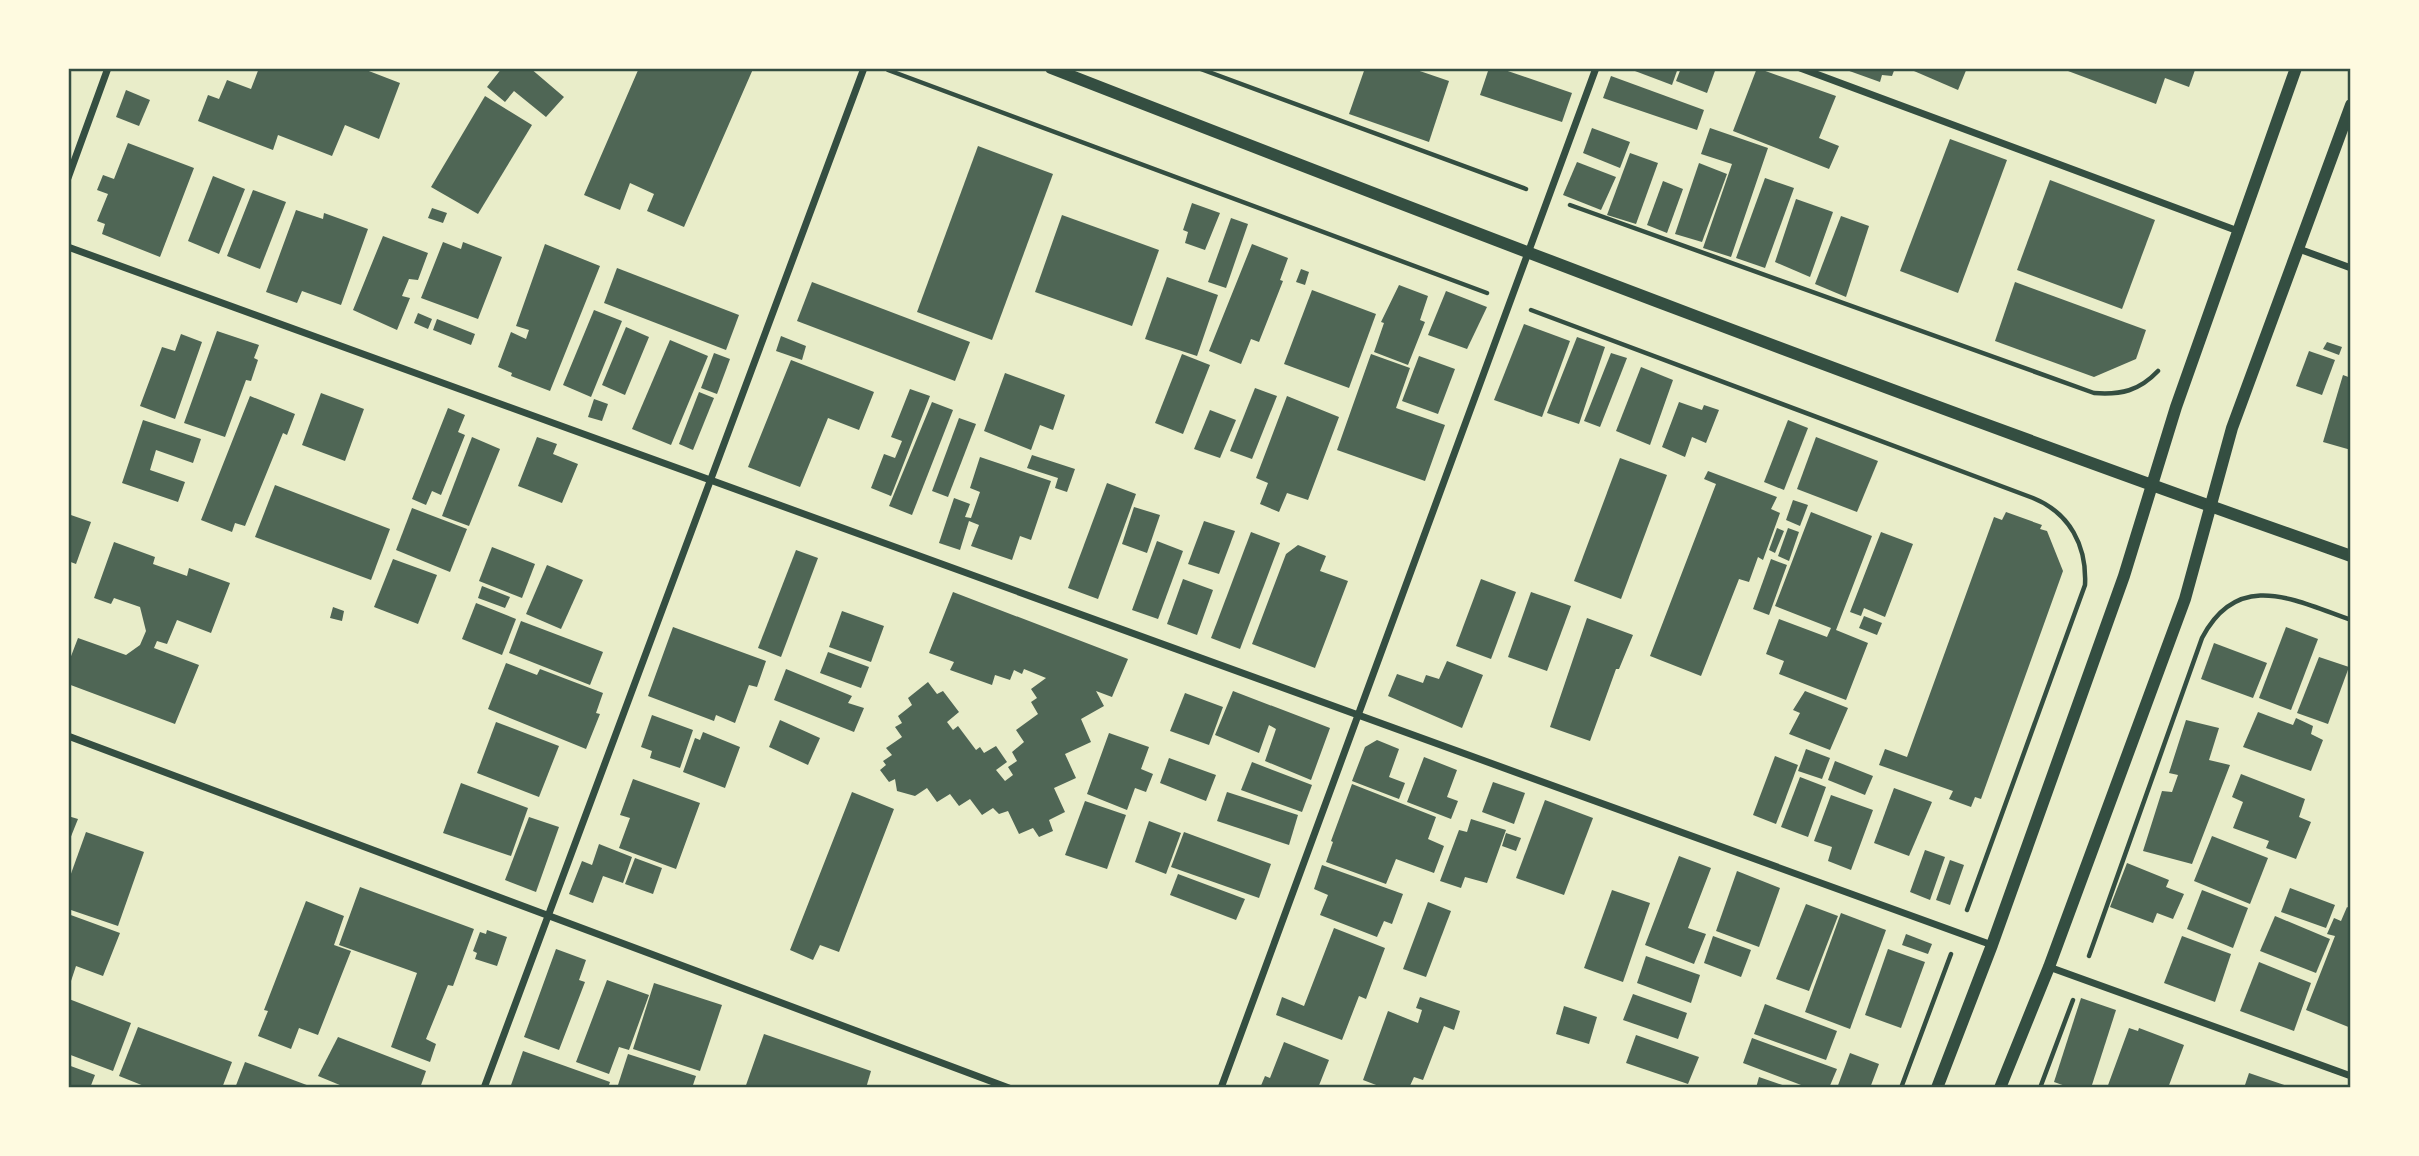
<svg xmlns="http://www.w3.org/2000/svg" width="2419" height="1156" viewBox="0 0 2419 1156" font-family="Jost,sans-serif">
  <style>
    .building { fill: #4f6655 }
    .lines { fill: none; stroke-linecap: round; stroke-linejoin: round }
    .path { stroke: #344e41; stroke-width: 4.5 }
    .minor { stroke: #344e41; stroke-width: 7 }
    .tertiary { stroke: #344e41; stroke-width: 12 }
    .neatline { fill: none; stroke: #344e41; stroke-width: 2.5 }
  </style>
  <rect width="100%" height="100%" fill="#e9edc9"/>
  <g class="building">
    <polygon points="259,68 361,68 400,83 379,139 345,125 332,156 278,135 273,150 198,121 208,95 219,99 227,80 251,89"/>
    <polygon points="502,68 530,68 564,97 546,117 514,91 505,102 487,87"/>
    <polygon points="639,68 753,69 684,227 647,211 654,194 630,183 620,210 584,195"/>
    <polygon points="1365,68 1411,68 1449,81 1429,142 1349,114"/>
    <polygon points="1489,68 1499,68 1572,93 1562,122 1480,95"/>
    <polygon points="1627,68 1678,68 1672,85"/>
    <polygon points="1681,68 1716,68 1707,93 1676,81"/>
    <polygon points="1757,68 1836,96 1819,138 1839,146 1829,169 1733,131"/>
    <polygon points="1841,68 1895,68 1892,76 1882,75 1880,82"/>
    <polygon points="1907,68 1967,68 1958,90"/>
    <polygon points="2060,68 2190,68 2195,70 2189,87 2165,78 2156,104"/>
    <polygon points="1611,76 1704,110 1697,130 1603,98"/>
    <polygon points="126,90 150,100 139,126 116,117"/>
    <polygon points="485,96 532,125 478,214 431,187"/>
    <polygon points="1592,128 1630,142 1620,168 1583,153"/>
    <polygon points="1710,128 1768,148 1731,257 1703,248 1732,164 1701,154"/>
    <polygon points="1950,139 2007,160 1958,293 1900,271"/>
    <polygon points="128,143 194,168 160,257 102,234 105,224 97,221 108,194 97,190 103,175 114,179"/>
    <polygon points="978,146 1053,174 992,340 917,312"/>
    <polygon points="1630,153 1658,163 1636,224 1607,215"/>
    <polygon points="1577,162 1616,177 1601,210 1563,195"/>
    <polygon points="1699,163 1727,174 1702,242 1675,234"/>
    <polygon points="213,176 245,189 219,254 188,241"/>
    <polygon points="1765,178 1794,188 1765,268 1736,258"/>
    <polygon points="2050,180 2155,220 2122,309 2017,270"/>
    <polygon points="1663,181 1683,189 1667,233 1647,225"/>
    <polygon points="253,190 286,202 260,269 227,256"/>
    <polygon points="1796,199 1833,212 1810,277 1775,262"/>
    <polygon points="1192,203 1220,213 1205,250 1185,243 1188,232 1183,230"/>
    <polygon points="432,208 447,213 443,223 428,218"/>
    <polygon points="296,210 323,219 324,213 368,229 341,305 302,291 297,303 266,292"/>
    <polygon points="1062,215 1159,250 1132,326 1035,292"/>
    <polygon points="1841,216 1869,226 1846,297 1815,284"/>
    <polygon points="1231,218 1248,224 1226,288 1208,282"/>
    <polygon points="383,236 428,253 418,280 409,279 402,296 410,298 397,330 353,310"/>
    <polygon points="443,242 461,249 463,242 502,257 478,319 421,298"/>
    <polygon points="545,244 600,266 550,391 511,376 512,373 498,367 511,332 526,339 529,330 516,326"/>
    <polygon points="1252,244 1288,258 1280,280 1283,281 1259,342 1251,339 1241,364 1209,351"/>
    <polygon points="617,268 739,315 726,350 604,303"/>
    <polygon points="1301,269 1309,272 1305,285 1296,282"/>
    <polygon points="1167,277 1218,295 1197,356 1145,339"/>
    <polygon points="812,282 970,342 955,381 797,321"/>
    <polygon points="2015,282 2146,330 2136,359 2094,377 1995,341"/>
    <polygon points="1399,285 1428,296 1420,320 1425,322 1408,365 1374,352 1384,323 1381,322"/>
    <polygon points="1312,290 1376,314 1349,388 1284,364"/>
    <polygon points="1446,291 1487,307 1467,349 1428,335"/>
    <polygon points="594,310 622,321 591,397 563,385"/>
    <polygon points="418,313 432,319 428,329 414,323"/>
    <polygon points="437,319 475,334 471,345 433,330"/>
    <polygon points="1524,324 1570,341 1542,417 1494,400"/>
    <polygon points="626,327 649,337 625,395 602,385"/>
    <polygon points="217,331 259,345 254,358 258,360 251,381 246,380 225,437 184,423"/>
    <polygon points="181,334 202,342 175,419 140,406 162,347 175,351"/>
    <polygon points="781,336 806,346 802,360 776,351"/>
    <polygon points="1577,337 1605,347 1579,424 1547,413"/>
    <polygon points="670,340 708,356 671,445 632,429"/>
    <polygon points="2327,342 2342,347 2339,355 2323,349"/>
    <polygon points="2309,351 2335,360 2322,395 2296,386"/>
    <polygon points="714,353 730,359 717,394 701,388"/>
    <polygon points="1611,353 1627,358 1600,427 1584,421"/>
    <polygon points="1182,354 1210,365 1183,434 1155,423"/>
    <polygon points="1371,354 1410,368 1396,408 1445,425 1425,481 1337,450"/>
    <polygon points="1419,356 1455,369 1438,414 1402,401"/>
    <polygon points="791,360 874,392 859,430 828,418 800,487 748,467"/>
    <polygon points="1641,367 1673,380 1650,445 1616,431"/>
    <polygon points="1005,373 1065,395 1053,430 1040,425 1031,450 984,431"/>
    <polygon points="2343,375 2351,378 2351,450 2323,442"/>
    <polygon points="1255,388 1277,396 1252,459 1230,451"/>
    <polygon points="910,389 930,396 891,496 871,488 884,454 895,458 902,441 891,437"/>
    <polygon points="699,392 714,398 693,450 679,444"/>
    <polygon points="321,393 364,409 345,461 302,445"/>
    <polygon points="250,396 295,414 287,435 283,433 245,526 235,523 232,532 201,520"/>
    <polygon points="1287,396 1339,417 1308,500 1287,493 1279,512 1260,504 1268,483 1256,478"/>
    <polygon points="594,399 608,404 602,421 588,417"/>
    <polygon points="932,402 953,410 912,515 889,506"/>
    <polygon points="1679,402 1702,410 1704,405 1719,410 1706,443 1692,437 1685,457 1662,447"/>
    <polygon points="448,408 465,415 458,432 465,435 441,495 432,491 426,505 412,499"/>
    <polygon points="1210,410 1236,420 1220,458 1194,449"/>
    <polygon points="959,418 976,424 948,497 932,491"/>
    <polygon points="143,420 201,439 193,463 156,450 150,470 185,482 178,502 122,483"/>
    <polygon points="1788,420 1808,428 1784,490 1764,482"/>
    <polygon points="472,437 500,449 469,526 442,516"/>
    <polygon points="537,437 557,444 553,454 578,464 562,503 518,486"/>
    <polygon points="1816,437 1878,461 1857,512 1797,489"/>
    <polygon points="1032,455 1075,469 1067,492 1055,488 1058,478 1027,468"/>
    <polygon points="980,457 1051,481 1031,540 1020,536 1012,560 971,546 979,525 969,521 960,550 939,543 954,498 970,504 965,517 971,518 980,492 970,488"/>
    <polygon points="1620,458 1667,475 1621,599 1574,581"/>
    <polygon points="1708,471 1777,497 1771,509 1780,513 1763,560 1758,557 1749,582 1739,579 1701,676 1650,656 1716,484 1704,479"/>
    <polygon points="1107,483 1136,494 1098,599 1068,588"/>
    <polygon points="275,485 390,529 371,580 255,537"/>
    <polygon points="1793,500 1808,505 1800,526 1786,520"/>
    <polygon points="1134,507 1160,515 1147,553 1122,544"/>
    <polygon points="412,508 467,529 450,572 396,550"/>
    <polygon points="1811,512 1872,536 1836,630 1868,643 1846,700 1779,674 1784,661 1766,654 1779,619 1827,637 1831,628 1775,606"/>
    <polygon points="2006,512 2042,525 2040,529 2047,531 2063,571 1981,799 1975,797 1971,807 1949,799 1953,791 1879,765 1885,749 1907,757 1994,517 2002,520"/>
    <polygon points="68,514 91,522 76,564 68,561"/>
    <polygon points="1204,521 1235,531 1219,574 1188,564"/>
    <polygon points="1777,528 1784,531 1775,553 1769,550"/>
    <polygon points="1788,528 1799,532 1789,561 1778,556"/>
    <polygon points="1251,532 1280,543 1240,649 1211,638"/>
    <polygon points="1881,532 1913,544 1885,617 1864,608 1861,616 1850,612"/>
    <polygon points="1157,541 1183,551 1158,619 1132,610"/>
    <polygon points="114,542 155,557 153,564 187,576 189,568 230,583 211,633 177,620 167,644 157,641 154,648 199,665 175,724 68,684 68,664 78,638 126,655 140,645 146,631 140,607 114,598 111,604 94,598"/>
    <polygon points="1298,545 1326,556 1320,571 1348,581 1315,668 1252,644 1286,554"/>
    <polygon points="492,547 535,564 522,598 479,581"/>
    <polygon points="796,550 818,558 781,657 758,648"/>
    <polygon points="393,559 437,575 418,624 374,607"/>
    <polygon points="1771,559 1787,565 1769,615 1753,609"/>
    <polygon points="547,565 583,580 561,629 526,614"/>
    <polygon points="1183,579 1213,590 1197,635 1167,624"/>
    <polygon points="1481,579 1516,592 1491,659 1456,646"/>
    <polygon points="482,586 510,597 505,608 478,598"/>
    <polygon points="953,592 1128,659 1112,697 1096,691 1104,706 1081,719 1091,742 1065,754 1076,778 1054,788 1065,812 1049,820 1053,831 1039,837 1033,828 1019,834 1008,811 999,814 993,808 982,815 970,799 959,806 950,794 937,802 927,788 915,796 897,791 895,779 889,782 880,770 886,765 883,761 892,755 886,748 902,737 895,727 902,723 898,716 912,705 908,698 928,682 937,694 943,691 959,712 947,722 953,730 958,726 976,750 980,747 984,753 996,746 1007,762 996,770 1005,781 1013,775 1008,767 1017,761 1012,752 1024,742 1016,730 1038,714 1031,702 1037,698 1031,689 1046,678 1024,669 1022,674 1014,670 1010,680 995,675 992,685 950,670 954,662 929,653"/>
    <polygon points="1531,592 1571,606 1547,671 1508,657"/>
    <polygon points="476,603 516,619 502,655 462,639"/>
    <polygon points="333,607 344,611 342,621 330,618"/>
    <polygon points="842,611 884,626 871,662 829,647"/>
    <polygon points="1864,616 1882,623 1877,635 1859,628"/>
    <polygon points="1587,618 1633,635 1619,669 1616,669 1590,741 1550,727"/>
    <polygon points="521,621 603,652 590,685 509,653"/>
    <polygon points="673,627 766,661 757,687 749,685 735,723 716,715 714,721 648,696"/>
    <polygon points="2286,627 2318,639 2291,710 2259,698"/>
    <polygon points="2214,643 2267,663 2253,698 2201,679"/>
    <polygon points="828,652 869,667 861,688 820,673"/>
    <polygon points="2319,657 2349,667 2328,724 2297,713"/>
    <polygon points="1447,661 1483,675 1462,728 1388,696 1397,674 1423,683 1426,675 1439,679"/>
    <polygon points="506,663 537,675 540,669 603,693 596,713 600,714 586,749 488,709"/>
    <polygon points="786,669 852,696 848,703 864,708 854,732 774,700"/>
    <polygon points="1233,691 1330,728 1311,780 1265,761 1276,729 1269,725 1259,753 1215,735"/>
    <polygon points="1805,691 1848,708 1830,750 1789,734 1800,713 1793,710"/>
    <polygon points="1185,693 1223,707 1209,745 1170,731"/>
    <polygon points="2258,712 2293,725 2296,718 2313,726 2311,734 2323,740 2311,771 2243,747"/>
    <polygon points="652,715 693,730 680,768 650,758 652,751 641,747"/>
    <polygon points="780,720 820,738 808,765 769,747"/>
    <polygon points="2186,720 2219,728 2209,760 2230,765 2192,864 2143,851 2162,791 2172,792 2178,775 2169,773"/>
    <polygon points="496,722 559,746 539,797 477,773"/>
    <polygon points="703,732 740,747 725,788 683,772 695,738 700,740"/>
    <polygon points="1109,733 1149,747 1141,769 1153,774 1146,792 1135,788 1127,810 1087,794"/>
    <polygon points="1377,740 1399,749 1389,777 1405,783 1399,799 1352,781 1365,747"/>
    <polygon points="1806,749 1830,758 1822,779 1798,771"/>
    <polygon points="1775,756 1798,765 1776,824 1753,815"/>
    <polygon points="1424,757 1457,770 1447,797 1458,801 1451,819 1407,802"/>
    <polygon points="1169,758 1216,775 1206,801 1160,783"/>
    <polygon points="1835,761 1873,776 1865,795 1828,780"/>
    <polygon points="1252,762 1312,785 1302,812 1241,790"/>
    <polygon points="2241,774 2305,799 2299,817 2311,822 2296,859 2266,848 2269,841 2233,828 2243,802 2232,797"/>
    <polygon points="1800,777 1826,787 1808,837 1781,827"/>
    <polygon points="633,779 700,803 676,869 619,848 630,818 620,815"/>
    <polygon points="1493,782 1525,793 1514,824 1482,812"/>
    <polygon points="461,783 528,808 511,856 443,833"/>
    <polygon points="1352,784 1436,817 1428,839 1444,846 1434,873 1396,859 1386,884 1326,862 1333,842 1331,841"/>
    <polygon points="1894,788 1932,802 1909,856 1874,843"/>
    <polygon points="852,792 894,809 839,952 820,945 813,960 790,950"/>
    <polygon points="1227,792 1298,815 1289,845 1217,821"/>
    <polygon points="1831,795 1873,810 1851,870 1828,861 1832,847 1814,841"/>
    <polygon points="1545,800 1593,818 1564,895 1516,878"/>
    <polygon points="1085,801 1126,815 1107,869 1065,855"/>
    <polygon points="68,816 78,819 68,844"/>
    <polygon points="529,817 559,827 536,892 505,880"/>
    <polygon points="1471,819 1506,830 1487,883 1465,877 1461,888 1440,881 1459,830 1467,832"/>
    <polygon points="1149,821 1181,833 1166,874 1135,862"/>
    <polygon points="86,832 144,852 118,926 68,909 68,882"/>
    <polygon points="1184,832 1271,864 1259,898 1171,867"/>
    <polygon points="1506,833 1521,838 1516,851 1502,846"/>
    <polygon points="2212,836 2268,858 2250,904 2194,881"/>
    <polygon points="599,844 632,857 623,883 603,876 593,903 569,894 582,861 592,865"/>
    <polygon points="1925,850 1945,857 1930,900 1910,892"/>
    <polygon points="1679,856 1711,868 1688,928 1706,934 1694,964 1645,945"/>
    <polygon points="635,858 662,868 653,894 625,884"/>
    <polygon points="1950,860 1964,865 1950,905 1936,900"/>
    <polygon points="2127,863 2169,880 2166,887 2184,894 2173,919 2157,913 2153,923 2110,907"/>
    <polygon points="1322,865 1403,894 1392,924 1384,921 1377,937 1320,915 1328,895 1314,889"/>
    <polygon points="1737,871 1780,888 1759,947 1716,931"/>
    <polygon points="1178,874 1245,899 1236,920 1170,895"/>
    <polygon points="360,887 474,929 453,986 448,985 426,1039 436,1044 430,1062 391,1047 417,973 339,945"/>
    <polygon points="2290,888 2335,905 2326,928 2281,912"/>
    <polygon points="1612,890 1650,903 1623,982 1584,968"/>
    <polygon points="2202,890 2248,908 2233,948 2187,929"/>
    <polygon points="306,901 344,916 334,945 351,951 318,1035 299,1028 291,1049 258,1036 268,1011 264,1010"/>
    <polygon points="1428,902 1451,911 1426,977 1403,969"/>
    <polygon points="1806,904 1838,916 1809,991 1776,979"/>
    <polygon points="2347,907 2351,909 2351,1028 2306,1010 2335,936 2327,934 2334,918 2341,921"/>
    <polygon points="1841,913 1886,930 1850,1029 1805,1012"/>
    <polygon points="68,914 120,933 103,976 76,966 69,987"/>
    <polygon points="2275,916 2330,939 2316,973 2260,951"/>
    <polygon points="1334,928 1385,948 1366,999 1359,996 1342,1040 1276,1015 1282,997 1304,1006"/>
    <polygon points="487,930 507,937 497,966 475,959 477,953 473,951 480,932 486,934"/>
    <polygon points="1906,934 1932,944 1928,954 1902,945"/>
    <polygon points="1713,936 1751,950 1741,977 1704,963"/>
    <polygon points="2182,936 2231,954 2215,1002 2164,983"/>
    <polygon points="556,949 586,960 579,980 585,982 559,1050 524,1037"/>
    <polygon points="1888,949 1925,962 1901,1028 1865,1015"/>
    <polygon points="1646,956 1700,975 1691,1003 1637,983"/>
    <polygon points="2259,962 2311,983 2294,1031 2240,1011"/>
    <polygon points="607,980 649,995 629,1050 619,1047 609,1074 576,1062"/>
    <polygon points="654,983 722,1005 700,1071 633,1049"/>
    <polygon points="1633,994 1687,1013 1678,1039 1623,1020"/>
    <polygon points="1420,997 1460,1011 1454,1030 1444,1026 1423,1080 1414,1077 1409,1088 1384,1088 1363,1080 1388,1011 1418,1023 1422,1010 1416,1008"/>
    <polygon points="2081,998 2116,1010 2091,1088 2071,1088 2054,1082"/>
    <polygon points="69,999 131,1023 113,1071 68,1054"/>
    <polygon points="1765,1004 1837,1031 1826,1060 1754,1034"/>
    <polygon points="1564,1006 1597,1017 1589,1044 1556,1034"/>
    <polygon points="138,1027 232,1062 222,1088 149,1088 119,1076"/>
    <polygon points="2129,1028 2138,1031 2139,1028 2184,1045 2168,1088 2107,1088"/>
    <polygon points="764,1034 871,1071 866,1088 745,1088"/>
    <polygon points="1636,1035 1699,1057 1688,1084 1626,1063"/>
    <polygon points="338,1037 426,1071 420,1088 347,1088 318,1076"/>
    <polygon points="1752,1038 1837,1069 1829,1088 1809,1088 1743,1063"/>
    <polygon points="1284,1042 1329,1060 1318,1088 1260,1088 1265,1076 1270,1078"/>
    <polygon points="523,1051 610,1082 608,1088 510,1088"/>
    <polygon points="1850,1053 1879,1064 1870,1088 1837,1088"/>
    <polygon points="628,1054 696,1076 692,1088 617,1088"/>
    <polygon points="245,1062 312,1087 312,1088 235,1088"/>
    <polygon points="68,1065 95,1075 90,1088 68,1088"/>
    <polygon points="2249,1073 2290,1087 2290,1088 2244,1088"/>
    <polygon points="1759,1077 1788,1087 1788,1088 1756,1088"/>
  </g>
  <g class="lines">
    <g class="path">
      <polyline points="1198,68 1526,189"/>
      <polyline points="888,70 1487,293"/>
      <path d="M 1570,205 L 2094,393 C 2121,395 2139,391 2158,371"/>
      <path d="M 1531,310 L 2033,498 C 2070,513 2087,546 2085,585 L 1967,910"/>
      <path d="M 2089,956 L 2202,638 C 2238,569 2294,600 2351,620"/>
      <polyline points="1901,1088 1951,954"/>
      <polyline points="2040,1088 2073,1000"/>
    </g>
    <g class="minor">
      <polyline points="1800,68 2238,231"/>
      <polyline points="68,178 108,68"/>
      <polyline points="68,247 1992,945"/>
      <polyline points="2299,249 2351,268"/>
      <polyline points="68,736 1009,1088"/>
      <polyline points="2049,967 2351,1076"/>
      <polyline points="484,1088 864,68"/>
      <polyline points="1221,1088 1596,68"/>
    </g>
    <g class="tertiary">
      <path d="M 1051,68 C 1482,236 1914,402 2351,556"/>
      <polyline points="1937,1088 1992,945 2124,576 2176,407 2296,68"/>
      <polyline points="2000,1088 2049,967 2185,599 2232,428 2351,105"/>
    </g>
  </g>
  <rect width="2419" height="1156" fill="none" stroke="#fefae0" stroke-width="140"/>
  <rect x="70" y="70" width="2279" height="1016" class="neatline"/>
</svg>
